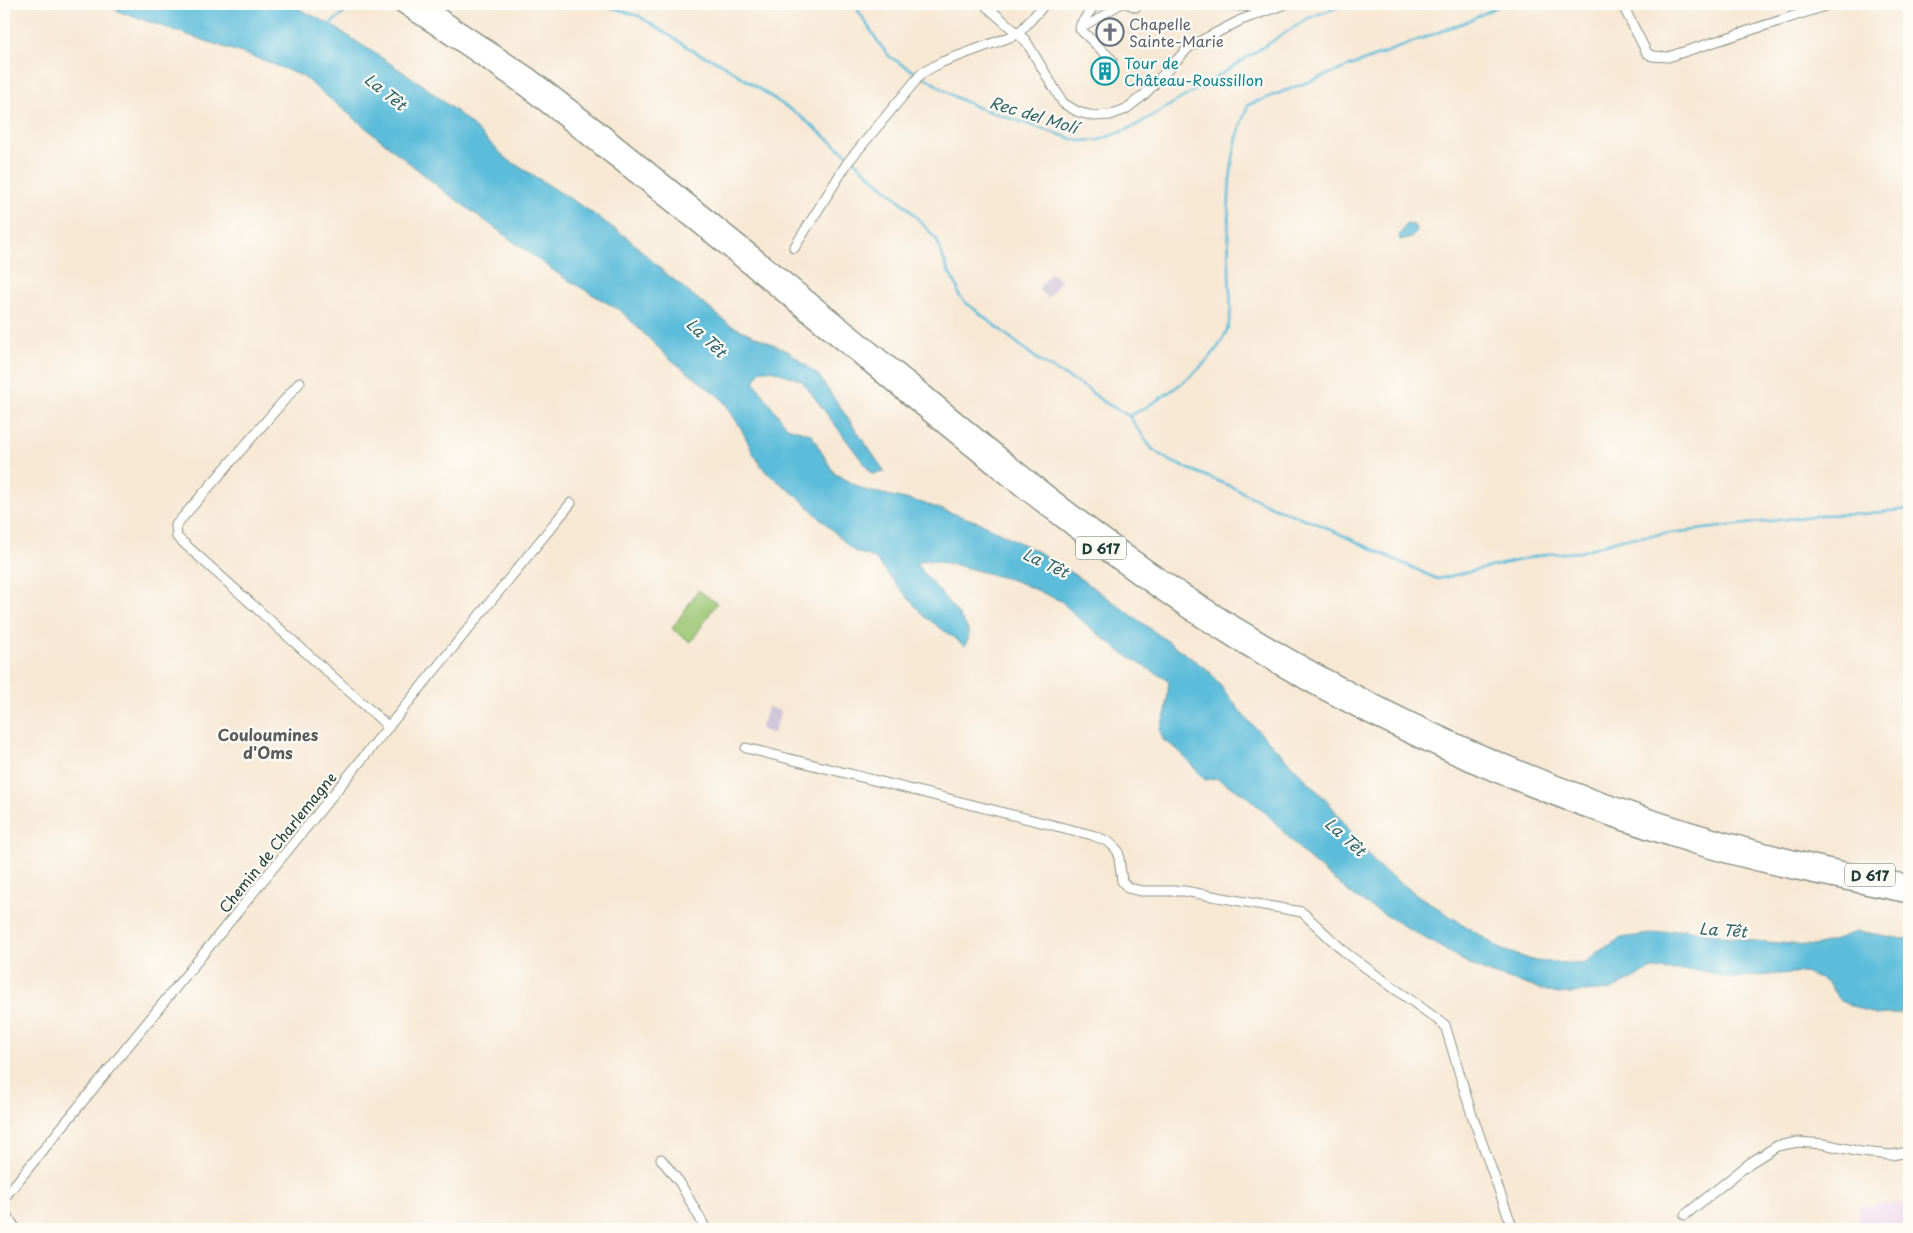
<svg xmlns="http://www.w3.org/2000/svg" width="1913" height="1233" viewBox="0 0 1913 1233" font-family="'Playpen Sans',sans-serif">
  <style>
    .built { fill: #ecd1ea }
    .industrial { fill: #cbbfd5 }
    .green { fill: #9bc673; stroke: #5d8254 }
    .water { fill: #5bbcd9; stroke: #3d7c86 }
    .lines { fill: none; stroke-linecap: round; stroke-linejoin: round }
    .stream { stroke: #5bbcd9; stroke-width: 2.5 }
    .pedestrian-casing { stroke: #8b9284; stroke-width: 9 }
    .minor-casing { stroke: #8b9284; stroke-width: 11 }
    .trunk-casing { stroke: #8b9284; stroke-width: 18 }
    .pedestrian { stroke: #fff; stroke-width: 7 }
    .minor { stroke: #fff; stroke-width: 9 }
    .trunk { stroke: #fff; stroke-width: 15 }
    .labels { text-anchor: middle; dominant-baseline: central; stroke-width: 4.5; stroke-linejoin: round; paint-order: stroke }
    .shield { fill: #fdfcf7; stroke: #62766e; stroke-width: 1 }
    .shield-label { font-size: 14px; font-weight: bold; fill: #1f3d34 }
    .worship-label { font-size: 15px; fill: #5b616d; stroke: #fdfcf7; text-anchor: start }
    .culture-label { font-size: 15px; fill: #0d838f; stroke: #fdfcf7; text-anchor: start }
    .street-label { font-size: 15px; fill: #1f3d34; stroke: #fdfcf7 }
    .water-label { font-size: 16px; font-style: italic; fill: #316366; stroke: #fdfcf7 }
    .neighbourhood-label { font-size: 16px; font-weight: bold; fill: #5c5c5c; stroke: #fdfcf7 }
  </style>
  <rect width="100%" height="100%" fill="#fdfcf7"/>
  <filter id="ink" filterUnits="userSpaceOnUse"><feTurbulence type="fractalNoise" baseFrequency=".02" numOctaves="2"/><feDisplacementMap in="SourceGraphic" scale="10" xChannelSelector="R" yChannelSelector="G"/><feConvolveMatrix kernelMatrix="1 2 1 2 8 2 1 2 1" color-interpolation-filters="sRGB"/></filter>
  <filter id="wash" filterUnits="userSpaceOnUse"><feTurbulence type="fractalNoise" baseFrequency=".0096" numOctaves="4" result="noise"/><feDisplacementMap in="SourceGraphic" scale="20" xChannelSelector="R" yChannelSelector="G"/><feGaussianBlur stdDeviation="1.12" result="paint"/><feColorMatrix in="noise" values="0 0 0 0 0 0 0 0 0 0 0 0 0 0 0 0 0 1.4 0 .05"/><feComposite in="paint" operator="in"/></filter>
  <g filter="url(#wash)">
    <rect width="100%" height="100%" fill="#f7e8d4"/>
    <polygon class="built" points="1909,1203 1909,1229 1856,1229 1860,1206"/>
    <g class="industrial">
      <polygon points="1051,273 1061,281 1048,298 1038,289"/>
      <polygon points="768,707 781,711 773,734 760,729"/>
    </g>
    <polygon class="green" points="698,590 717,603 691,642 672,629"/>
    <g class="water">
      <path d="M 104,4 L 289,4 L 330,24 L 420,83 L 462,116 L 507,159 L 582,206 L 629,239 L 664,272 L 730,325 L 788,351 L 818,375 L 885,472 L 872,474 L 802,381 L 772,370 L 760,370 L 754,382 L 787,427 L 811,434 L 834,473 L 865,490 L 923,503 L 981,523 L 1042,554 L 1084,581 L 1209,671 L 1244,716 L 1329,803 L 1377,866 L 1419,896 L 1503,950 L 1535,961 L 1584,964 L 1596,953 L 1621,938 L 1685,929 L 1755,941 L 1816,946 L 1858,931 L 1903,939 L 1909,938 L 1909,1012 L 1875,1015 L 1840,1001 L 1828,983 L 1805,972 L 1730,978 L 1704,971 L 1652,969 L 1611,990 L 1557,994 L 1492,974 L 1471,965 L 1356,898 L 1308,858 L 1267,814 L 1245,795 L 1216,778 L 1205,780 L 1177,749 L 1163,740 L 1160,730 L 1166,712 L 1169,681 L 1124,654 L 1077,617 L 1061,601 L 1016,581 L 953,564 L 925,560 L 917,563 C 926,580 969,620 969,635 C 969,638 966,643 965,646 L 924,616 L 874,558 L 854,551 L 798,497 L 765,471 L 753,453 L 741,428 L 722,399 L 669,358 L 621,311 L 561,276 L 444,191 L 302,76 L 265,61 L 120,12 Z"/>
      <path d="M 1406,224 L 1414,225 L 1417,229 C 1415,238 1408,240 1400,240 L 1399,236 Z"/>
    </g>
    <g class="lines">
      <g class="stream">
        <polyline points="600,4 639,16 697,53 719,62 800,116 849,156"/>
        <polyline points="854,4 880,45 890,57 918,74"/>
        <polyline points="329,25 355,4"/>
        <polyline points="926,78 955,97 979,108 1079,141 1099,140 1133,127 1206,84 1308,18 1347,4"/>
        <polyline points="853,160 906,206 937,240 948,271 957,286 959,295 964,301 1041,362 1088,389 1102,401 1129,416 1152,449 1170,461 1230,486 1272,507 1316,523 1435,578 1438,579 1546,554 1580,552 1621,539 1821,515 1862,514 1909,509"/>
        <path d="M 1129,416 C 1162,400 1214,365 1227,330 C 1234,310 1229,290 1229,270 C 1228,212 1225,160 1248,105 L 1468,21 L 1503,4"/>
      </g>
    </g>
  </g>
  <g filter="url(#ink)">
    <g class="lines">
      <g class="pedestrian-casing">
        <g id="pedestrian">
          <polyline points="1126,4 1136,8 1139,4"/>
          <polyline points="1205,4 1268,9"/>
          <polyline points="1080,29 1122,4"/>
        </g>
      </g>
      <g class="minor-casing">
        <g id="minor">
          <polyline points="984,4 1026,41 1063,103 1078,112 1094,116 1110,115 1126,109 1145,94 1189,47 1241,20 1285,4"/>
          <polyline points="1095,4 1081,24 1080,29 1112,60"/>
          <polyline points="1622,4 1647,53 1652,56 1668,57 1831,4"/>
          <polyline points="794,248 848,162 922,73 942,62 1018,34 1045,4"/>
          <polyline points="300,382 176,525 177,537 389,727"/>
          <polyline points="746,748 1092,835 1109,842 1118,851 1122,881 1128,888 1142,891 1184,891 1302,912 1347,954 1445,1025 1471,1112 1513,1229"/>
          <polyline points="661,1159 680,1183 706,1229"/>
          <polyline points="4,1198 571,503"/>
          <polyline points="4,1212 16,1229"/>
          <polyline points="1685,1215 1750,1163 1777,1146 1798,1142 1824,1144 1861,1152 1891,1155 1909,1152"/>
        </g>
      </g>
      <g class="trunk-casing">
        <g id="trunk">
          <path d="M 401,4 C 440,30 480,56 519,84 C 550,107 580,131 610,155 C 695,221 777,289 860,357 C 970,448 1080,539 1199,618 C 1351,716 1519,792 1692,845 C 1763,867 1837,880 1909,895"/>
          <path d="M 421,4 L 528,75 L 597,128 C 706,215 813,303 921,390 C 1004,459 1087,528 1177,588 C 1399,734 1647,835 1909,883"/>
        </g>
      </g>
      <use href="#pedestrian" class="pedestrian"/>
      <use href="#minor" class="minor"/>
      <use href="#trunk" class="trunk"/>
    </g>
  </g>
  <defs>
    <g id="church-ring" transform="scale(1.4375)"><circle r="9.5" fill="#fdfcf7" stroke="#6b7280" stroke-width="1.5"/><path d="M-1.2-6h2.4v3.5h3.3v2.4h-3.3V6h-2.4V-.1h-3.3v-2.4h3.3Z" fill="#6b7280"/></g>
    <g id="building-ring" transform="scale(1.4375)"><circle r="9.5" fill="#fdfcf7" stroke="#0f9aa8" stroke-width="1.5"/><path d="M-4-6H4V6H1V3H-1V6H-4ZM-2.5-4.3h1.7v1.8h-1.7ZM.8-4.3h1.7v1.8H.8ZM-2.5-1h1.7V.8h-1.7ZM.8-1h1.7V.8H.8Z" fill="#0f9aa8"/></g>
  </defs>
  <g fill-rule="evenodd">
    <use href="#church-ring" x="1110" y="32"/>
    <use href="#building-ring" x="1105" y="71"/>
  </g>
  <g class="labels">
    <g class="shield">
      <rect x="1076" y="536.5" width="50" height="23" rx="4"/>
      <rect x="1845" y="863.5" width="50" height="23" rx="4"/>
    </g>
    <g class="shield-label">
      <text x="1101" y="548">D 617</text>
      <text x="1870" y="875">D 617</text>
    </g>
    <g class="worship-label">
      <text x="1129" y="23">Chapelle<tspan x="1129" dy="17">Sainte-Marie</tspan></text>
    </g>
    <g class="culture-label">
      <text x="1124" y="62">Tour de<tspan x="1124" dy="17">Château-Roussillon</tspan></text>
    </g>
    <g class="street-label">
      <text transform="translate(277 842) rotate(-51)">Chemin de Charlemagne</text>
    </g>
    <g class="water-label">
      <text transform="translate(386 91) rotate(39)">La Têt</text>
      <text transform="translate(1034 114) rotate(17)">Rec del Molí</text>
      <text transform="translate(707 337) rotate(44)">La Têt</text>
      <text transform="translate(1046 562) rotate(25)">La Têt</text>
      <text transform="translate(1346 836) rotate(42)">La Têt</text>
      <text transform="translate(1723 929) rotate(4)">La Têt</text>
    </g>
    <g class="neighbourhood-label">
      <text x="268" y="734">Couloumines<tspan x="268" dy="18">d'Oms</tspan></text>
    </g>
  </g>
  <rect width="1913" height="1233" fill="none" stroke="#fdfcf7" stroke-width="20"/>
</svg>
